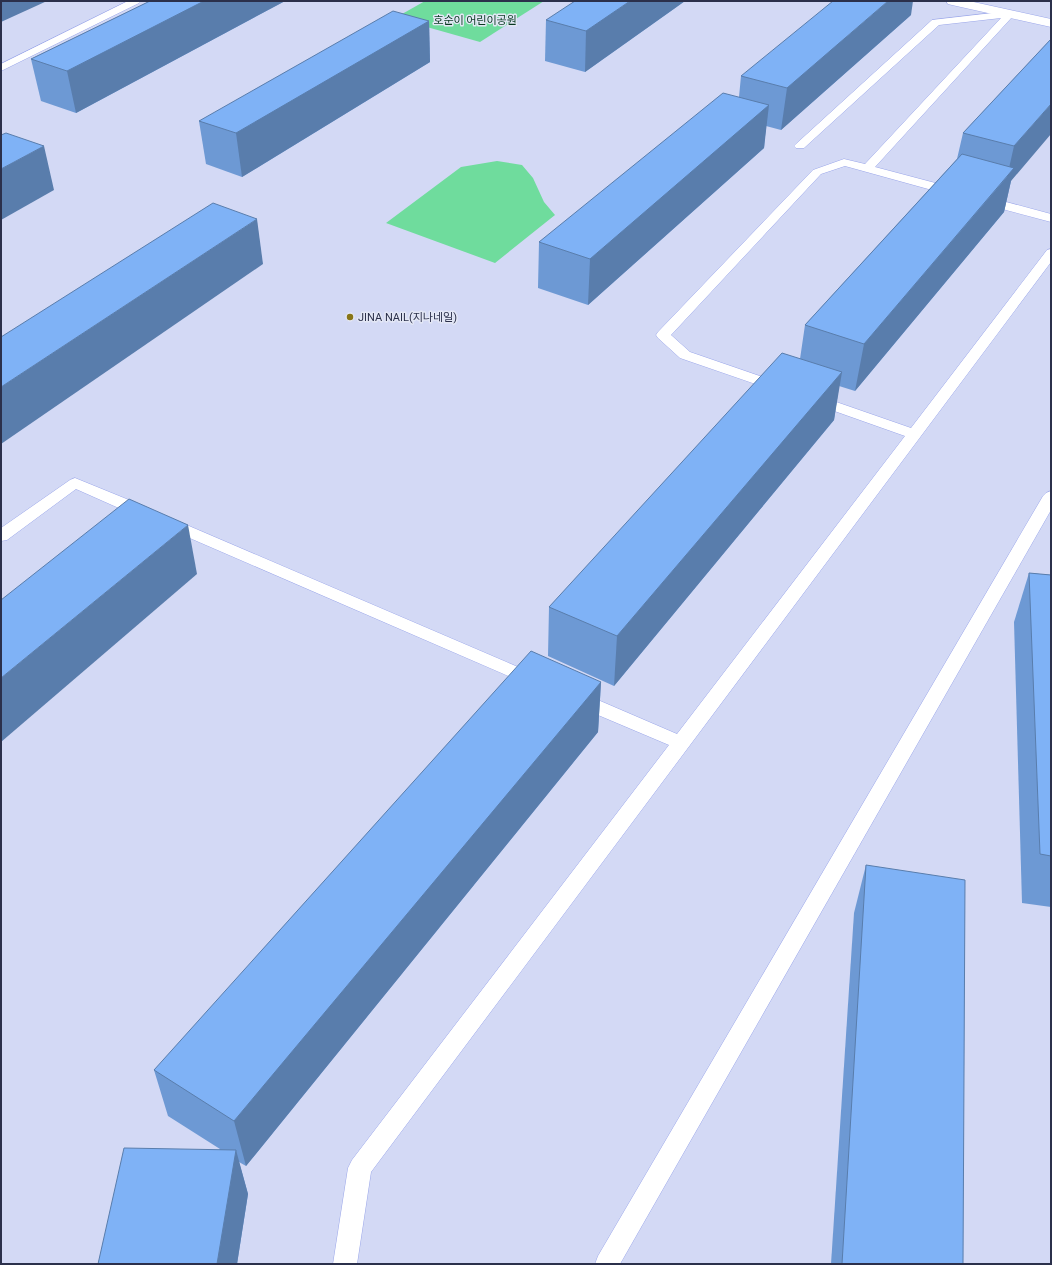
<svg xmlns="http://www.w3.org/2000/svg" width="1052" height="1265" viewBox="0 0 1052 1265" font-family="Roboto,'Noto Sans KR',sans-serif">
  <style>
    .green { fill: #6fdc9d }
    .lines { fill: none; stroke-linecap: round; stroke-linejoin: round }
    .service-casing { stroke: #9aa6ea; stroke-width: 1 }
    .minor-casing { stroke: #9aa6ea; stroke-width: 1 }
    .service { fill: #fff; fill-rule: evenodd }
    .minor { fill: #fff; fill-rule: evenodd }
    .wall { fill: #6d99d4 }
    .shaded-wall { fill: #597dac }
    .building { fill: #7fb2f6; stroke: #597dac }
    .poi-dot { fill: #887518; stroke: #e3e7f5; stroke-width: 1.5 }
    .labels { text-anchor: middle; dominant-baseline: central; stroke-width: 3; stroke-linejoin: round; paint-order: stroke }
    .far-park-label { font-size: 11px; fill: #083a21; stroke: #e3e7f5 }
    .far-poi-label { font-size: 11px; fill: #2b304b; stroke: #e3e7f5; text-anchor: start }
  </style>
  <rect width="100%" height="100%" fill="#d3d9f5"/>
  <g class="green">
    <polygon points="425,1 544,1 480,42 395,18"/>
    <polygon points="497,161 522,165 533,178 544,202 555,215 495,263 386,223 461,167"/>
  </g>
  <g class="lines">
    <g class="service-casing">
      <g id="service">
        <polygon points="128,1 141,1 139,3 1,71 1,64"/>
        <polygon points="1010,11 1015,14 1013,16 875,167 958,189 960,192 958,195 950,195 845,166 821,174 671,335 690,352 783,384 785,387 783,390 778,391 773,390 680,358 658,338 656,335 658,332 813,170 844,159 865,164 1001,18 939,25 804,148 796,148 794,146 796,144 932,20"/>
        <polygon points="984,196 1051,214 1051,222 980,203 978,200 980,197"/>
        <polygon points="1051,249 1051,262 371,1172 357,1264 333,1264 348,1168 352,1160 669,745 572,704 569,699 572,694 578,693 584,694 677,734 905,436 809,402 807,399 809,396 814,395 819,396 911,428 1047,250"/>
        <polygon points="75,478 151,509 153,513 151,517 145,518 139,517 76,489 7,540 1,541 1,528 70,480"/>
        <polygon points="1051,491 1051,510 620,1264 595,1264 598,1256 1043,496 1046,493"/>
        <polygon points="168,517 539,676 542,680 539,684 533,686 527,684 162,526 160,522 162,518"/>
      </g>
    </g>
    <g class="minor-casing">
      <polygon id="minor" points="946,1 969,1 1051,19 1051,27 952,5 948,4"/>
    </g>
    <use href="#service" class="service"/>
    <use href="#minor" class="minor"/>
  </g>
  <g class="wall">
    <polygon points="150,1 285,1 76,113 41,101 31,59"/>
    <polygon points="685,1 585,72 545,61 546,20"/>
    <polygon points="911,15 781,130 766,126 764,148 588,305 538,288 539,242 739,97 741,76"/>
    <polygon points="429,21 430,62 242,177 206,164 199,121"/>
    <polygon points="1051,39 1011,181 1004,212 855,391 839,386 834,420 614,686 548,656 549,607 800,359 805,325 957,159 963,133"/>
    <polygon points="1029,573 1051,575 1051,907 1022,903 1014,622"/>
    <polygon points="601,682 598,732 246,1166 239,1162 248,1194 237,1264 98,1264 220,1149 168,1116 154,1070"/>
    <polygon points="866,865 963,1264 831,1264 854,913"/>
  </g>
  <g class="shaded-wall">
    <polygon points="1,1 47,1 1,22"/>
    <polygon points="204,1 285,1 76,113 67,71"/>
    <polygon points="630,1 685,1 585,72 586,31"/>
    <polygon points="888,1 913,1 911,15 781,130 787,88"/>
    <polygon points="429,21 430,62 242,177 236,133"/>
    <polygon points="1051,104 1051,134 1011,181 1004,212 855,391 864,344 1007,177 1014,146"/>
    <polygon points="769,105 764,148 588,305 590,259"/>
    <polygon points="44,146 54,190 1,220 1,169"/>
    <polygon points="257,219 263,264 1,444 1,387"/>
    <polygon points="842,372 834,420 614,686 617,636"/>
    <polygon points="188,525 197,574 1,742 1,678"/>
    <polygon points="601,682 598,732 246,1166 234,1121"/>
    <polygon points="236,1150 248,1194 237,1264 217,1264"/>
  </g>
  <g class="building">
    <polygon points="150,1 204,1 67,71 31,59"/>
    <polygon points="575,1 630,1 586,31 546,20"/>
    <polygon points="833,1 888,1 787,88 741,76"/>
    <polygon points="393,11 429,21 236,133 199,121"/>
    <polygon points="1051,39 1051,104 1014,146 963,133"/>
    <polygon points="723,93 769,105 590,259 539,242"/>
    <polygon points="6,133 44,146 1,169 1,135"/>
    <polygon points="962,154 1014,168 864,344 805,325"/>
    <polygon points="213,203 257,219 1,387 1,337"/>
    <polygon points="782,353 842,372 617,636 549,607"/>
    <polygon points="129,499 188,525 1,678 1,600"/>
    <polygon points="1029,573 1051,575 1051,856 1040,854"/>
    <polygon points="531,651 601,682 234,1121 154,1070"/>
    <polygon points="866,865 965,880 963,1264 842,1264"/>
    <polygon points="124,1148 236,1150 217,1264 98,1264"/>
  </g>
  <circle class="poi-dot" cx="350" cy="317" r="4"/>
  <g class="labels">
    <g class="far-park-label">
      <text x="475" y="20">호순이 어린이공원</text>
    </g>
    <g class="far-poi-label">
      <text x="358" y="317">JINA NAIL(지나네일)</text>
    </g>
  </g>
  <rect width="1052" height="1265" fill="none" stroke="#2b304b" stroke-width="4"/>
</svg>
